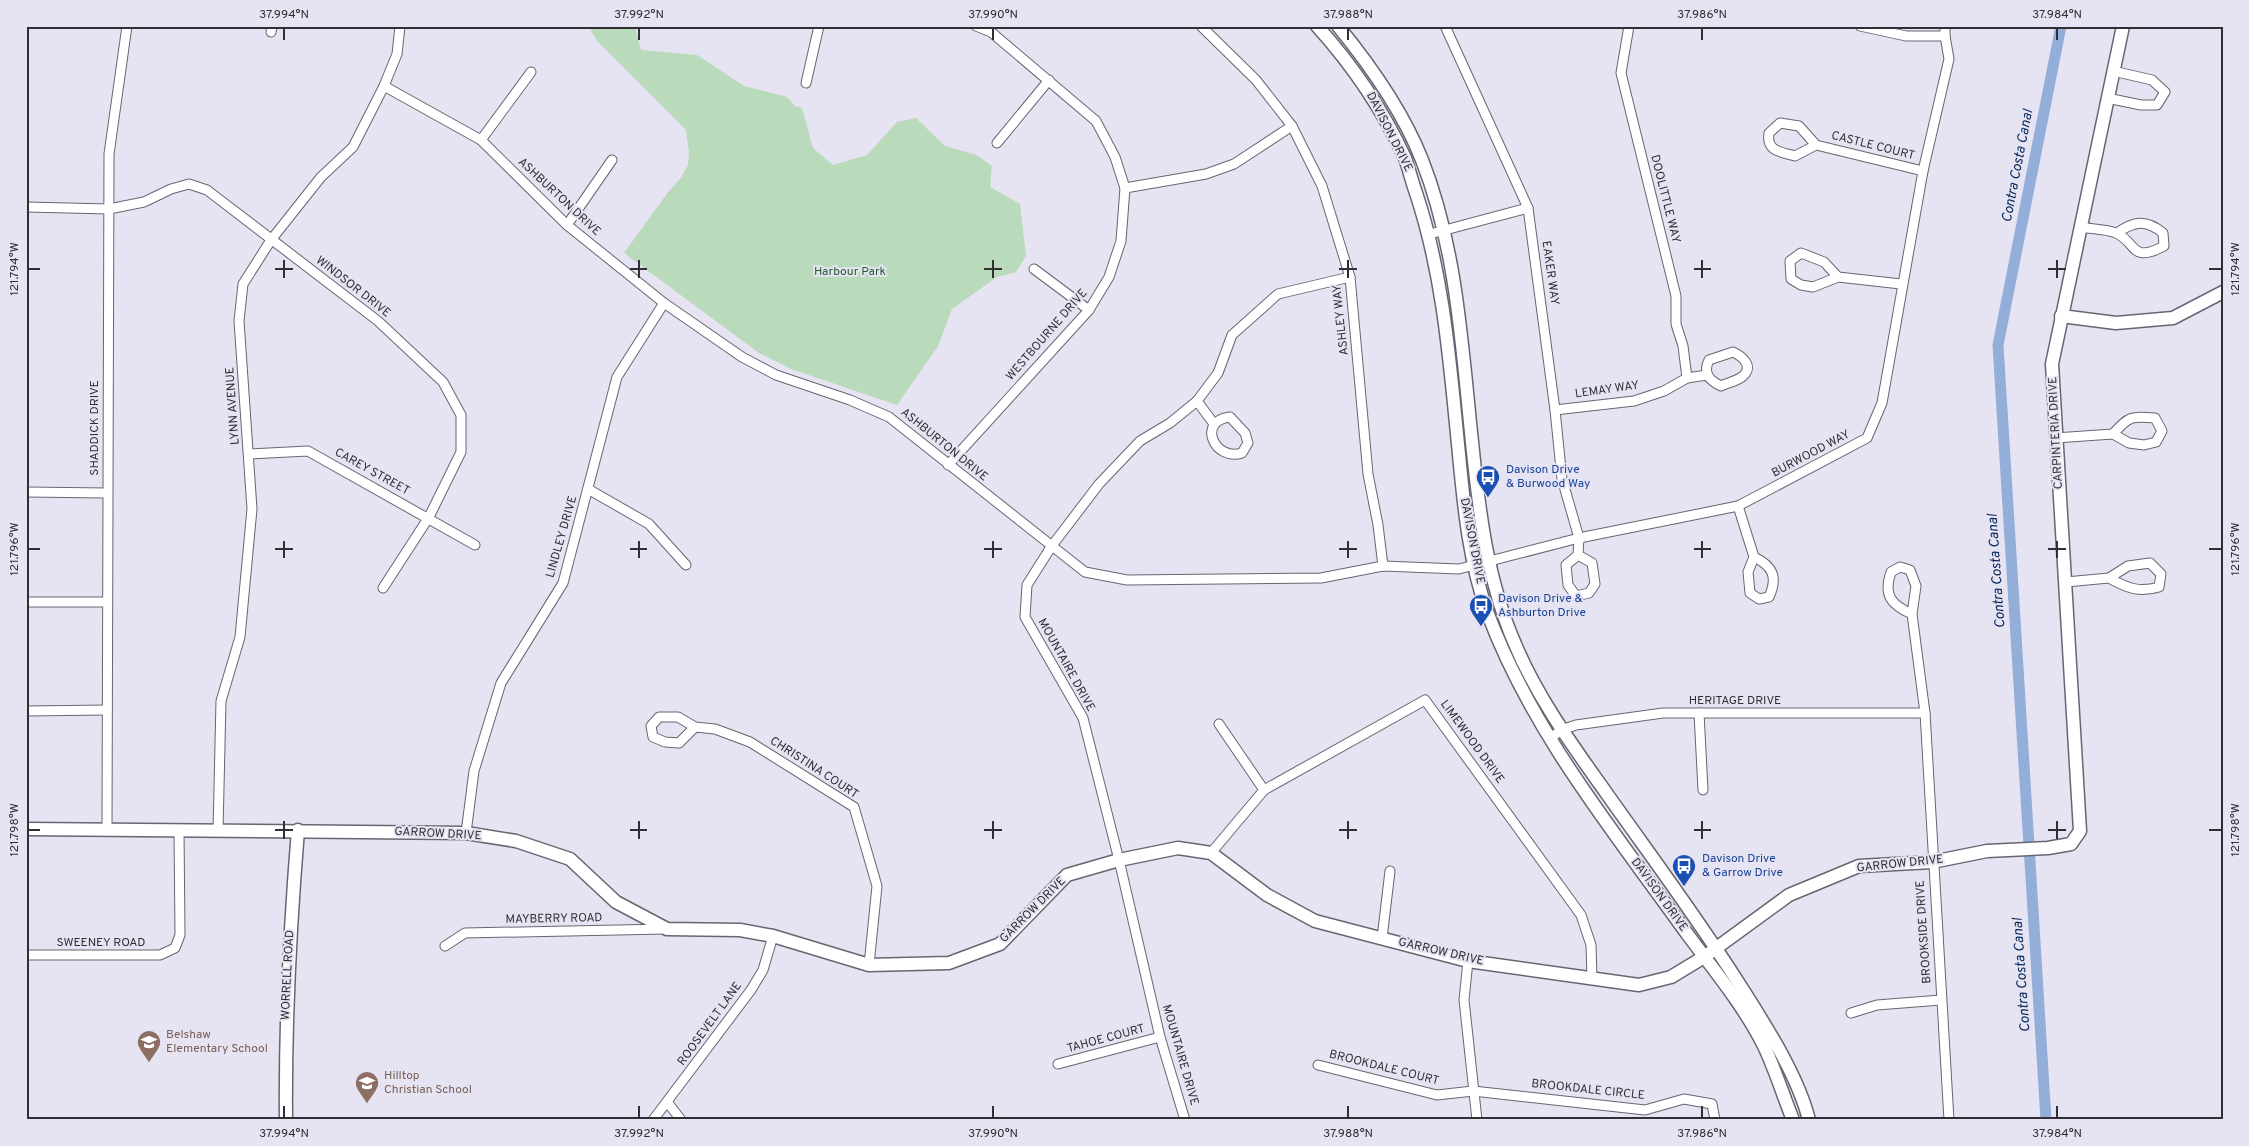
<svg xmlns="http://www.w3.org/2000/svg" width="2249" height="1146" viewBox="0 0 2249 1146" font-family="Overpass,sans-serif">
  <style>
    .green { fill: #b9dabb }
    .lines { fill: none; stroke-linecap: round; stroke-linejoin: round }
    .canal { stroke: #92aed9; stroke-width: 11 }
    .street-casing { stroke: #686572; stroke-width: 11 }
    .secondary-casing { stroke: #686572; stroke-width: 15 }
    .street { stroke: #fff; stroke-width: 9 }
    .secondary { stroke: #fff; stroke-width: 12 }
    .ticks { fill: none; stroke: #312f35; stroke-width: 2 }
    .labels { text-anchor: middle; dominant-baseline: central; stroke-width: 4; stroke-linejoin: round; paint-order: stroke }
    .street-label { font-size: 12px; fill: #312f35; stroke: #e6e3f2 }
    .park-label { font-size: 12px; fill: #1f5a29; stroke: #e6e3f2 }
    .transit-label { font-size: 12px; fill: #164399; stroke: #e6e3f2; text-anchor: start }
    .education-label { font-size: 12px; fill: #785e54; stroke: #e6e3f2; text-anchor: start }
    .water-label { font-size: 14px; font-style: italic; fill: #052659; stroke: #e6e3f2 }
    .neatline { fill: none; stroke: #312f35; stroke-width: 2 }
    .ticks-label { font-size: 12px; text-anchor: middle; fill: #312f35 }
  </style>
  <rect width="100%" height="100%" fill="#e6e3f2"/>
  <polygon class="green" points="588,26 635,26 641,50 697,55 744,86 787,97 795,106 802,108 813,148 833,165 867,155 897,122 916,118 945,146 977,155 992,166 990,187 1020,204 1026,256 1016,272 997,277 952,309 938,346 897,405 791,369 759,353 624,253 669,191 681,178 688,165 689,152 686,130 598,42"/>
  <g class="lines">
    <polyline class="canal" points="2046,1120 1998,345 2061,26"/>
    <g class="street-casing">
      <g id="street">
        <polyline points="1201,26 1256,80 1292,126 1322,186 1350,277 1368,474 1378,525 1383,566"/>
        <polyline points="1445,26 1528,208 1555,410 1562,479 1579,538 1578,555 1566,565 1568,585 1576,596 1589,593 1595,584 1592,563 1578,555"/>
        <polyline points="1629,26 1621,73 1676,296 1676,324 1683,346 1687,378"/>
        <polyline points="1860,26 1906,36 1945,36"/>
        <polyline points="271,32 272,26"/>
        <polyline points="806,83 819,26"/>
        <polyline points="384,86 481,140 567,225 664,303 742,357 776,375 850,400 889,417 1085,572 1127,580 1321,578 1383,566 1459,569 1579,538 1738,506 1867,438 1882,403 1923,171 1949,59 1945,36 1945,26"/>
        <polyline points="2107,98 2141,105 2157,105 2165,92 2152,80 2113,71"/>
        <polyline points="481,140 531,72"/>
        <polyline points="997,143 1049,80"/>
        <path d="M 1816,145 L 1795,156 C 1780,152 1766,151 1769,133 L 1780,123 L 1799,126 L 1816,145 L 1923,171"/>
        <polyline points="1125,188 1206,174 1234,164 1292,126"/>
        <polyline points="26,207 109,209 144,202 171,189 189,184 207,190 378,321 443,382 461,415 461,452 429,517 383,588"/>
        <polyline points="567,225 612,160"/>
        <path d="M 2080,227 C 2091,229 2106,229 2116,233 C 2137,242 2130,264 2164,246 L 2163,233 C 2146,219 2134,221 2117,233"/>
        <polyline points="1430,234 1528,208"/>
        <polyline points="1034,269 1089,310"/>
        <polyline points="1838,277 1824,262 1801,253 1790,261 1791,279 1801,285 1813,287 1838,277 1901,284"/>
        <path d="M 1733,352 C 1742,356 1754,366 1743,376 C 1738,381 1727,383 1721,386 C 1708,380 1703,372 1709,360 Z"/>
        <polyline points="1197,401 1214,424"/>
        <polyline points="1555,410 1634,401 1664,391 1687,378 1707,375"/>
        <path d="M 1230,417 L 1245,433 L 1248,443 L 1242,453 C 1215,462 1196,421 1230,417 Z"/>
        <path d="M 2055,438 L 2113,434 L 2129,443 L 2144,445 L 2156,442 L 2162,431 L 2155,418 C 2131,416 2129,416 2113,434"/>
        <polyline points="249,454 308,451 475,545"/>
        <polyline points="948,465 1089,310 1109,277 1121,241 1125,188 1115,157 1096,121 991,32 976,26"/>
        <polyline points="588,489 649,524 686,565"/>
        <polyline points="26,492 107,493"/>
        <path d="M 1738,506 L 1754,557 L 1748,572 L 1750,593 L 1759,599 L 1769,597 C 1778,577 1773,566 1754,557"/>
        <path d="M 2066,582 L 2109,578 L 2128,566 L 2150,563 L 2161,574 L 2159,587 C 2139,593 2127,588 2109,578"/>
        <polyline points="26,602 106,602"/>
        <path d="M 1912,614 C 1891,605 1883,595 1891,572 L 1900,567 L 1910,570 L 1916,586 L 1912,614 L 1925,713 L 1949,1120"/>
        <polyline points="26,711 107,710"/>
        <polyline points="1699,713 1703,790"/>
        <polyline points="1219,724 1264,790"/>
        <polyline points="695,727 679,743 665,742 653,737 651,726 659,717 678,717 695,727 715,729 750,742 854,807 877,886 869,965"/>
        <polyline points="1550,739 1561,730 1576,725 1663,713 1925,713"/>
        <polyline points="107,831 109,154 127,26"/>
        <polyline points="218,831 221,701 240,637 252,509 239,321 243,284 271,240 321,177 353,147 384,86 397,54 400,26"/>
        <polyline points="466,833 474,771 501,683 563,583 617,377 664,303"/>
        <polyline points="1211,853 1264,790 1425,700 1581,915 1591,945 1592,978"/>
        <polyline points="1382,938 1390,871"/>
        <polyline points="445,946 465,933 666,929"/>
        <polyline points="26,955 160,955 175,948 180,935 179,830"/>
        <polyline points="1468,961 1464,1000 1477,1120"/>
        <polyline points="1851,1013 1877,1005 1941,1000"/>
        <polyline points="1058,1064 1160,1037"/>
        <polyline points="1318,1065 1437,1095 1473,1091 1645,1110 1684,1099 1712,1104 1715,1120"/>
        <polyline points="668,1103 681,1120"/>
        <polyline points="653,1120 751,990 763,970 773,936"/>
        <polyline points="1185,1120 1160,1037 1119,860 1083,718 1025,617 1027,585 1051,547 1099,484 1140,441 1170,423 1197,401 1218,373 1232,335 1278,294 1350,277"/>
      </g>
    </g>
    <g class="secondary-casing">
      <g id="secondary">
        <path d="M 1317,26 C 1354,67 1382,108 1405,158 C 1409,169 1412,182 1416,193 C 1442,271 1449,352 1457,434 C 1463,494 1467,557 1488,614 C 1532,732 1615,833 1688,935 C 1714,970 1744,1006 1764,1046 C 1775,1069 1783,1095 1793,1120"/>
        <path d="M 1338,26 C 1370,65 1404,114 1422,160 C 1457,249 1462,348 1472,442 C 1479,511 1487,580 1515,644 C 1538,699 1573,746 1607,794 C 1653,859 1701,923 1743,990 C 1767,1028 1798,1076 1809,1120"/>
        <polyline points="2061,316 2116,323 2173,318 2223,292"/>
        <polyline points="26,829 466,833 516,841 570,859 616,902 667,929 740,930 773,936 869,965 949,963 1000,944 1067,875 1119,860 1178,848 1211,853 1267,895 1315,921 1468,961 1639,985 1671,977 1704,957 1789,895 1859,866 1932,862 1987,851 2048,848 2071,844 2080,831 2052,364 2123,26"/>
        <path d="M 286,1120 C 285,1023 290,927 298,830"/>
      </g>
    </g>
    <use href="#street" class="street"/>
    <use href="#secondary" class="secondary"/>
  </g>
  <path class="ticks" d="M 284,28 L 284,40M 639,28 L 639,40M 993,28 L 993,40M 1348,28 L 1348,40M 1702,28 L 1702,40M 2057,28 L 2057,40M 284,260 L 284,278M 639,260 L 639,278M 993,260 L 993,278M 1348,260 L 1348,278M 1702,260 L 1702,278M 2057,260 L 2057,278M 28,269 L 40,269M 275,269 L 293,269M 630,269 L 647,269M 984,269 L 1002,269M 1339,269 L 1357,269M 1694,269 L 1711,269M 2048,269 L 2066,269M 2209,269 L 2222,269M 284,541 L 284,558M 639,541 L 639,558M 993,541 L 993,558M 1348,541 L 1348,558M 1702,541 L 1702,558M 2057,541 L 2057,558M 28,549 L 40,549M 275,549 L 293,549M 630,549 L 647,549M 984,549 L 1002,549M 1339,549 L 1357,549M 1694,549 L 1711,549M 2048,549 L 2066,549M 2209,549 L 2222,549M 284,821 L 284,839M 639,821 L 639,839M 993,821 L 993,839M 1348,821 L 1348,839M 1702,821 L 1702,839M 2057,821 L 2057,839M 28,830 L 40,830M 275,830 L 293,830M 630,830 L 647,830M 984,830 L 1002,830M 1339,830 L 1357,830M 1694,830 L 1711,830M 2048,830 L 2066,830M 2209,830 L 2222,830M 284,1106 L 284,1118M 639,1106 L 639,1118M 993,1106 L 993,1118M 1348,1106 L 1348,1118M 1702,1106 L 1702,1118M 2057,1106 L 2057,1118"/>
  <defs>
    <g id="bus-pin" transform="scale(1.25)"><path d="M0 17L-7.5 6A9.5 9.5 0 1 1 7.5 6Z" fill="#1a4fb4" stroke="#e6e3f2"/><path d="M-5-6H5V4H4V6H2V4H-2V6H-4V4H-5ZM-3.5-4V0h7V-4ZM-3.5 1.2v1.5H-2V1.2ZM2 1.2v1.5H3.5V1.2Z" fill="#fff"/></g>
    <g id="school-pin" transform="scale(1.25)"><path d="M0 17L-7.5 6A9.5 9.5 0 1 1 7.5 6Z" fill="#8d6e63" stroke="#e6e3f2"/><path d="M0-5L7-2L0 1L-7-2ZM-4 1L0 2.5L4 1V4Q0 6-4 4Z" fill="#fff"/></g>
  </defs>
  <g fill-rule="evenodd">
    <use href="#bus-pin" x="1488" y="477"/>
    <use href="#bus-pin" x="1481" y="606"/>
    <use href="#bus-pin" x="1684" y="866"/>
    <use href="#school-pin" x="149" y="1042"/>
    <use href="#school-pin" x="367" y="1083"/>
  </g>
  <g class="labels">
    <g class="street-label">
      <text transform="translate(1389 132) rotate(63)">DAVISON DRIVE</text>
      <text transform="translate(1873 146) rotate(14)">CASTLE COURT</text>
      <text transform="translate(559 197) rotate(43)">ASHBURTON DRIVE</text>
      <text transform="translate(1665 199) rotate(76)">DOOLITTLE WAY</text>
      <text transform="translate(1550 273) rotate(82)">EAKER WAY</text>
      <text transform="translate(353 287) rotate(38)">WINDSOR DRIVE</text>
      <text transform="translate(1341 320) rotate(-96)">ASHLEY WAY</text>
      <text transform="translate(1047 335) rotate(-49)">WESTBOURNE DRIVE</text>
      <text transform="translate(1607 390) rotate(-8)">LEMAY WAY</text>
      <text transform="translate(233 406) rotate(-94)">LYNN AVENUE</text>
      <text transform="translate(95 428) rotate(-90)">SHADDICK DRIVE</text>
      <text transform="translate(2056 433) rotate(-93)">CARPINTERIA DRIVE</text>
      <text transform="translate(944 445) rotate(39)">ASHBURTON DRIVE</text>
      <text transform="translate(1811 454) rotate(-28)">BURWOOD WAY</text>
      <text transform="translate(372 472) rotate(29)">CAREY STREET</text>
      <text transform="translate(562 537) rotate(-74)">LINDLEY DRIVE</text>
      <text transform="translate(1472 541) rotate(79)">DAVISON DRIVE</text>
      <text transform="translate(1066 665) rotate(61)">MOUNTAIRE DRIVE</text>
      <text x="1735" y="701">HERITAGE DRIVE</text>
      <text transform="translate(1472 742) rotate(54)">LIMEWOOD DRIVE</text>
      <text transform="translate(814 768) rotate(33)">CHRISTINA COURT</text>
      <text transform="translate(438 834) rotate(3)">GARROW DRIVE</text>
      <text transform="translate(1900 864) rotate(-6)">GARROW DRIVE</text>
      <text transform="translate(1659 895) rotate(54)">DAVISON DRIVE</text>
      <text transform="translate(1033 910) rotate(-45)">GARROW DRIVE</text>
      <text transform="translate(554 919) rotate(-1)">MAYBERRY ROAD</text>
      <text transform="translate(1924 932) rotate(-94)">BROOKSIDE DRIVE</text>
      <text x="101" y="943">SWEENEY ROAD</text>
      <text transform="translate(1441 952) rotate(13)">GARROW DRIVE</text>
      <text transform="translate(288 975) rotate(-87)">WORRELL ROAD</text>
      <text transform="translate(710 1024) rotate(-54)">ROOSEVELT LANE</text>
      <text transform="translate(1106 1039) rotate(-15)">TAHOE COURT</text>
      <text transform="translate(1180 1055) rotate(74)">MOUNTAIRE DRIVE</text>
      <text transform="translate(1384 1068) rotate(14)">BROOKDALE COURT</text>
      <text transform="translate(1588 1090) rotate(6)">BROOKDALE CIRCLE</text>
    </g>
    <g class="park-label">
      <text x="850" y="272">Harbour Park</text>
    </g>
    <g class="transit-label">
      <text x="1506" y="470">Davison Drive<tspan x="1506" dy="14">&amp; Burwood Way</tspan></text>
      <text x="1498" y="599">Davison Drive &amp;<tspan x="1498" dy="14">Ashburton Drive</tspan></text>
      <text x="1702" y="859">Davison Drive<tspan x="1702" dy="14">&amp; Garrow Drive</tspan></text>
    </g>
    <g class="education-label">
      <text x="166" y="1035">Belshaw<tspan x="166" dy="14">Elementary School</tspan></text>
      <text x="384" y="1076">Hilltop<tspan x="384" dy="14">Christian School</tspan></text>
    </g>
    <g class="water-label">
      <text transform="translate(2018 166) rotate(-79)">Contra Costa Canal</text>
      <text transform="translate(1997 571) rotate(-94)">Contra Costa Canal</text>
      <text transform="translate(2022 975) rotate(-94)">Contra Costa Canal</text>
    </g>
  </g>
  <rect width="2249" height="1146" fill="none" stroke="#e6e3f2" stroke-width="55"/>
  <rect x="28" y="28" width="2194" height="1090" class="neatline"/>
  <g class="ticks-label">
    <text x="284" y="18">37.994°N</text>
    <text x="639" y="18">37.992°N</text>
    <text x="993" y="18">37.990°N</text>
    <text x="1348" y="18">37.988°N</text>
    <text x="1702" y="18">37.986°N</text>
    <text x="2057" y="18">37.984°N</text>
    <text transform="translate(2235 269) rotate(-90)" y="4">121.794°W</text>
    <text transform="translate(14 269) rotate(-90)" y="4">121.794°W</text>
    <text transform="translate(2235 549) rotate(-90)" y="4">121.796°W</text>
    <text transform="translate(14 549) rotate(-90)" y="4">121.796°W</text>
    <text transform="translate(2235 830) rotate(-90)" y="4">121.798°W</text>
    <text transform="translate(14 830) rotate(-90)" y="4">121.798°W</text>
    <text x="284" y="1137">37.994°N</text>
    <text x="639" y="1137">37.992°N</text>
    <text x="993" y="1137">37.990°N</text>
    <text x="1348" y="1137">37.988°N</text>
    <text x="1702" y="1137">37.986°N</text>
    <text x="2057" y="1137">37.984°N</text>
  </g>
</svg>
